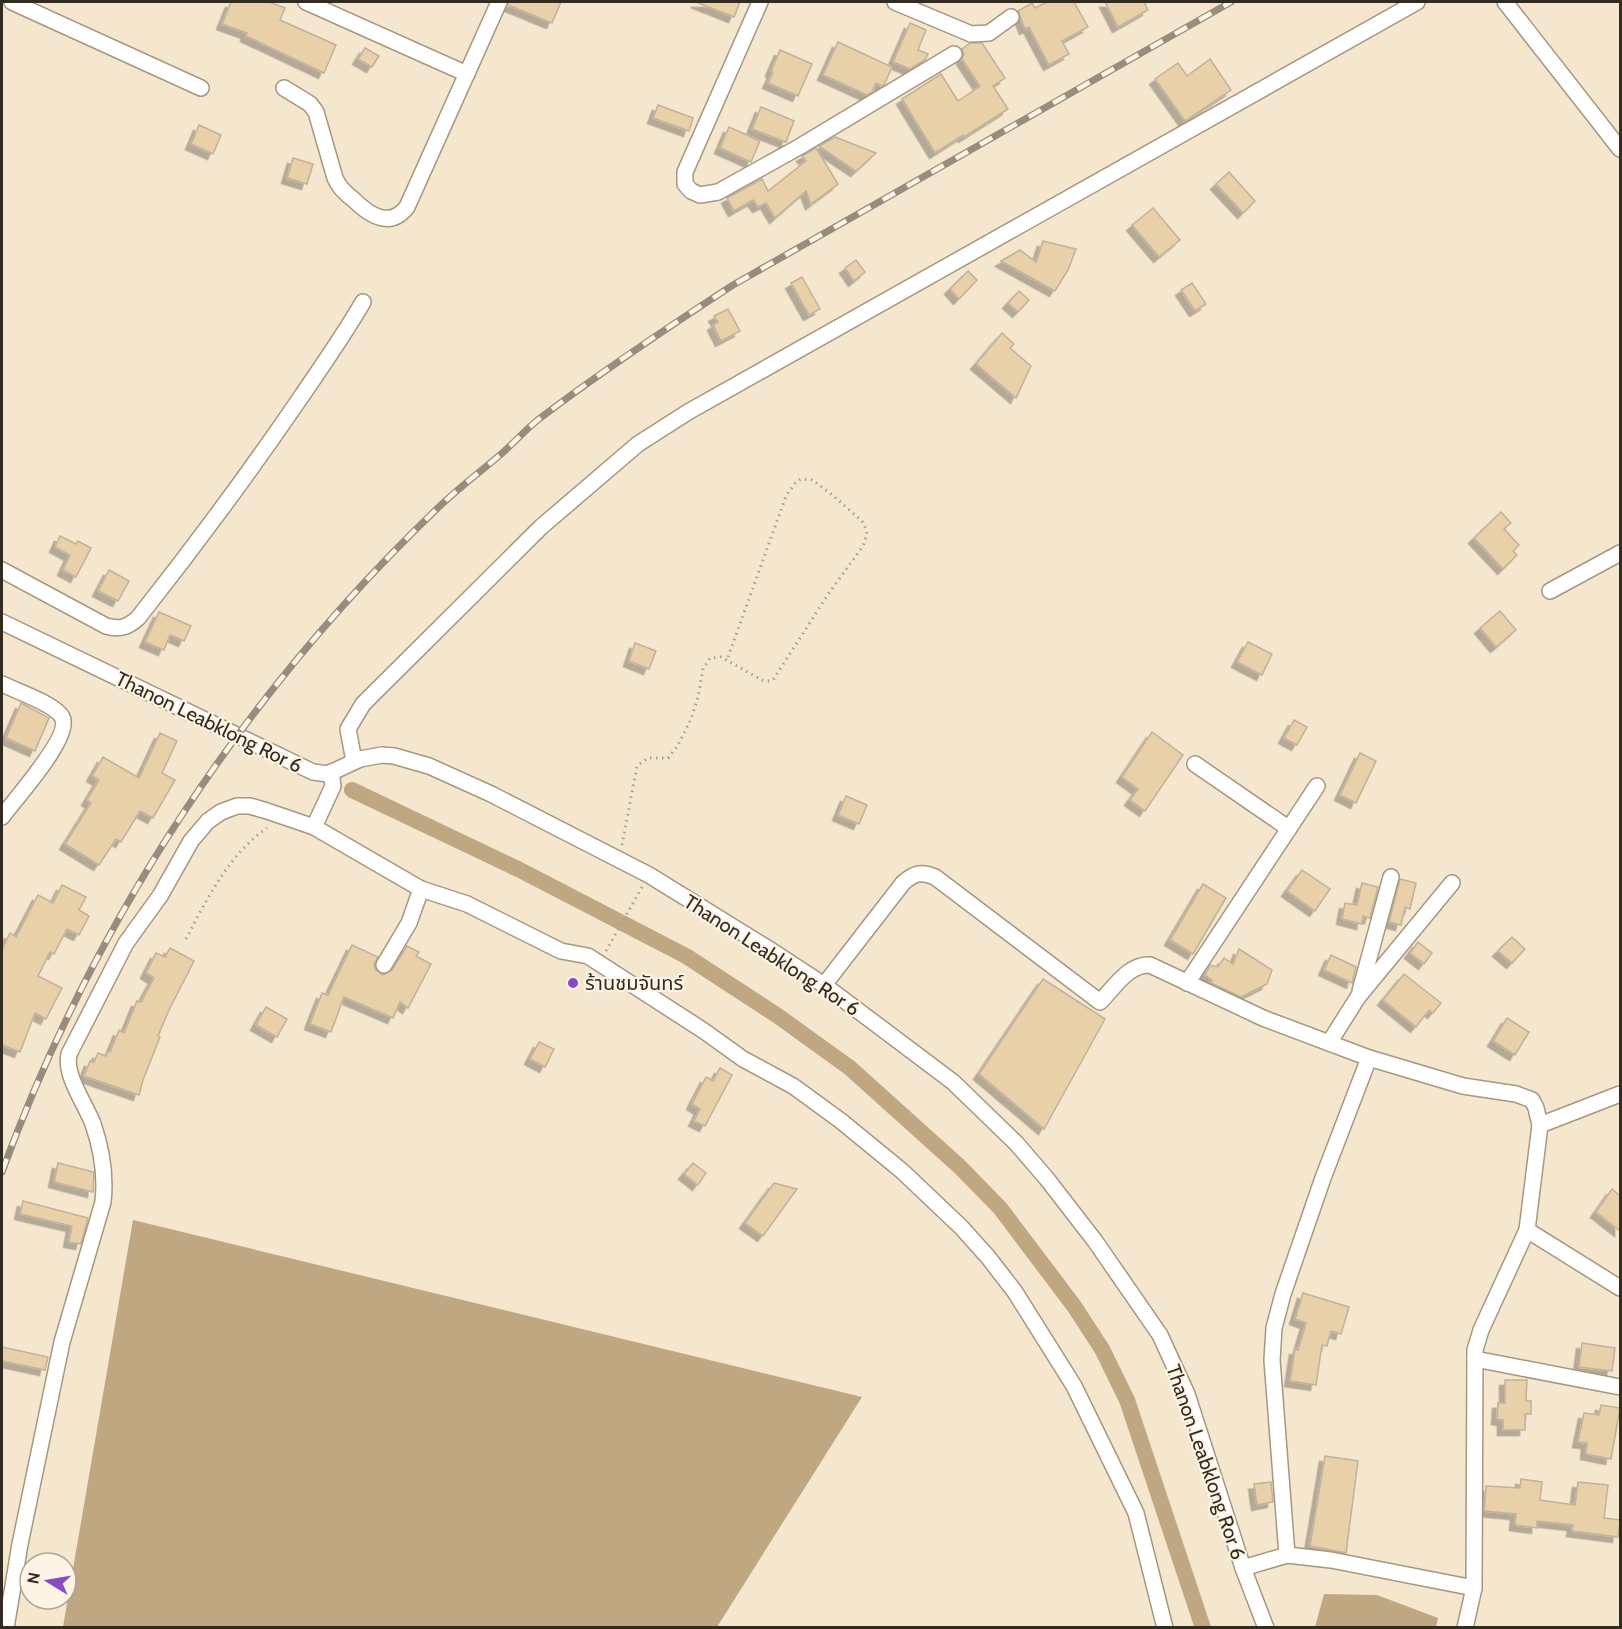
<svg xmlns="http://www.w3.org/2000/svg" width="1622" height="1629" viewBox="0 0 1622 1629" font-family="Cabin,'Noto Sans Thai',sans-serif">
  <style>
    .water { fill: #bfa781 }
    .lines { fill: none; stroke-linecap: round; stroke-linejoin: round }
    .canal { stroke: #bfa781; stroke-width: 16 }
    .building { fill: #e8d0a8; stroke: #c0b19a; stroke-width: 1.5; filter: url(#shadow) }
    .street-casing { stroke: #a59781; stroke-width: 18 }
    .path { stroke: #aba08d; stroke-width: 3; stroke-dasharray: 1.5 4.5; stroke-linecap: butt }
    .street { stroke: #fff; stroke-width: 15 }
    .rail-casing { stroke: #978d7c; stroke-width: 7 }
    .rail { stroke: #fdf4e5; stroke-width: 4.5; stroke-dasharray: 14; stroke-linecap: butt }
    .poi-dot { fill: #864cc2; stroke: #fdf4e5; stroke-width: 2 }
    .labels { text-anchor: middle; dominant-baseline: central; stroke-width: 4.5; stroke-linejoin: round; paint-order: stroke }
    .street-label { font-size: 20px; fill: #312b22; stroke: #fdf4e5 }
    .poi-label { font-size: 20px; fill: #312b22; stroke: #fdf4e5; text-anchor: start }
  </style>
  <defs>
    <filter id="shadow"><feDropShadow dx="-5.5" dy="5.5" stdDeviation="0" flood-color="#0004"/></filter>
  </defs>
  <rect width="100%" height="100%" fill="#f5e6ce"/>
  <g class="water">
    <polygon points="133,1220 862,1397 717,1627 63,1627"/>
    <polygon points="1324,1594 1377,1595 1438,1618 1436,1627 1315,1627"/>
  </g>
  <g class="lines">
    <polyline class="canal" points="352,790 520,870 686,956 778,1016 850,1068 960,1167 1000,1208 1074,1306 1102,1349 1127,1400 1203,1628"/>
  </g>
  <g class="building">
    <polygon points="231,2 269,2 285,8 280,20 336,45 324,73 246,36 247,33 222,24"/>
    <polygon points="509,2 561,2 552,23 508,5"/>
    <polygon points="696,2 740,2 734,17"/>
    <polygon points="1047,2 1074,2 1088,27 1062,41 1069,54 1049,65 1029,27 1025,29 1018,11 1032,3 1035,8"/>
    <polygon points="1105,2 1144,2 1148,10 1118,27"/>
    <polygon points="910,23 926,30 918,50 928,54 925,60 910,69 893,62"/>
    <polygon points="838,42 892,67 884,85 882,86 876,83 872,92 867,95 823,75"/>
    <polygon points="970,43 982,43 1005,78 993,86 1008,109 964,137 963,135 935,153 902,99 941,74 958,101 980,86 962,59 964,54 962,49"/>
    <polygon points="365,48 379,56 372,67 358,59"/>
    <polygon points="780,50 812,64 798,96 768,83 773,73 771,71"/>
    <polygon points="1210,59 1231,90 1185,121 1155,79 1178,63 1187,76"/>
    <polygon points="658,105 693,118 689,131 653,118"/>
    <polygon points="761,107 794,121 786,142 752,129"/>
    <polygon points="199,125 221,135 213,154 191,144"/>
    <polygon points="729,127 760,141 751,162 720,148"/>
    <polygon points="835,137 876,153 856,171 819,146"/>
    <polygon points="816,148 838,184 811,204 806,191 775,218 766,203 758,207 753,200 734,211 727,198 762,179 768,191 806,161 802,156"/>
    <polygon points="293,158 313,164 307,184 287,178"/>
    <polygon points="1229,172 1255,201 1243,213 1216,184"/>
    <polygon points="1153,208 1180,240 1159,257 1132,225"/>
    <polygon points="1043,241 1076,249 1068,270 1055,291 1001,261 1020,250 1036,262"/>
    <polygon points="856,260 865,272 854,281 845,268"/>
    <polygon points="968,271 977,280 959,299 950,289"/>
    <polygon points="802,277 820,309 809,315 791,283"/>
    <polygon points="1192,283 1206,304 1195,311 1181,290"/>
    <polygon points="1019,291 1029,300 1018,312 1008,303"/>
    <polygon points="728,309 740,331 721,341 713,325 718,322 714,316"/>
    <polygon points="1002,333 1014,344 1010,348 1031,366 1016,398 976,364"/>
    <polygon points="1501,512 1511,523 1504,529 1519,545 1513,551 1517,555 1503,569 1474,538"/>
    <polygon points="60,536 76,544 78,541 91,548 76,577 63,570 70,555 55,547"/>
    <polygon points="109,570 129,581 118,601 98,591"/>
    <polygon points="1500,611 1516,630 1496,647 1480,628"/>
    <polygon points="159,612 191,626 184,641 170,635 164,650 145,642"/>
    <polygon points="1248,642 1272,654 1262,675 1237,662"/>
    <polygon points="635,643 656,651 649,669 629,661"/>
    <polygon points="21,703 49,718 35,751 6,738"/>
    <polygon points="1294,720 1307,727 1297,745 1284,738"/>
    <polygon points="1152,732 1183,755 1145,811 1130,800 1138,789 1122,777"/>
    <polygon points="160,733 177,741 162,773 175,780 153,818 140,811 121,842 116,839 99,865 65,844 91,803 87,800 99,780 92,776 103,757 139,778"/>
    <polygon points="1360,753 1376,761 1356,803 1340,795"/>
    <polygon points="846,796 867,805 859,824 838,815"/>
    <polygon points="1302,870 1330,889 1315,911 1287,891"/>
    <polygon points="1400,879 1416,883 1410,909 1405,907 1401,925 1389,922"/>
    <polygon points="1362,883 1378,887 1370,918 1363,916 1362,924 1342,919 1345,903 1357,905"/>
    <polygon points="1203,884 1226,898 1193,954 1170,940"/>
    <polygon points="62,885 86,897 79,910 89,916 79,935 67,929 54,954 50,952 38,976 62,988 46,1019 35,1013 20,1052 2,1045 2,950 10,933 16,937 38,895 53,903"/>
    <polygon points="1512,937 1525,949 1512,963 1498,951"/>
    <polygon points="1418,942 1432,953 1424,964 1410,953"/>
    <polygon points="352,945 378,957 374,964 375,969 383,975 392,970 407,946 419,952 416,956 431,964 408,1008 400,1002 393,1018 344,997 331,1032 310,1024 322,993 328,995"/>
    <polygon points="170,948 194,961 169,1010 158,1036 160,1037 143,1080 139,1095 84,1076 90,1061 94,1062 98,1053 106,1056 108,1051 110,1052 119,1030 124,1033 137,1001 141,1002 154,978 146,973 156,953 165,957"/>
    <polygon points="1239,949 1272,970 1267,984 1241,997 1211,983 1212,980 1205,975 1210,965 1218,967 1224,958 1233,964"/>
    <polygon points="1331,955 1356,967 1352,983 1324,970"/>
    <polygon points="1404,974 1441,1003 1433,1013 1429,1010 1416,1027 1383,1000"/>
    <polygon points="1043,979 1105,1019 1044,1129 979,1074"/>
    <polygon points="266,1007 287,1019 277,1037 256,1025"/>
    <polygon points="1507,1018 1529,1032 1515,1055 1493,1041"/>
    <polygon points="539,1042 554,1049 545,1067 530,1059"/>
    <polygon points="720,1068 732,1075 705,1126 694,1121 700,1109 692,1104 706,1077 713,1081"/>
    <polygon points="58,1163 94,1172 93,1192 54,1182"/>
    <polygon points="693,1163 706,1173 698,1185 684,1174"/>
    <polygon points="774,1183 797,1189 763,1236 745,1223"/>
    <polygon points="1612,1189 1620,1196 1620,1231 1596,1212"/>
    <polygon points="23,1201 88,1218 81,1244 69,1242 72,1226 20,1214"/>
    <polygon points="1303,1293 1349,1307 1341,1334 1331,1331 1327,1346 1322,1345 1316,1385 1290,1381 1295,1349 1298,1350 1306,1323 1295,1319"/>
    <polygon points="1582,1343 1615,1348 1612,1371 1579,1367"/>
    <polygon points="2,1347 48,1357 45,1370 2,1361"/>
    <polygon points="1505,1380 1527,1380 1526,1401 1531,1401 1531,1414 1525,1414 1525,1430 1503,1430 1503,1420 1497,1419 1498,1403 1505,1403"/>
    <polygon points="1601,1405 1620,1408 1611,1459 1586,1454 1587,1443 1578,1442 1584,1413 1599,1415"/>
    <polygon points="1325,1456 1358,1461 1346,1553 1310,1546"/>
    <polygon points="1521,1479 1542,1482 1540,1500 1575,1505 1578,1482 1608,1485 1604,1518 1620,1520 1618,1537 1572,1531 1573,1525 1537,1521 1537,1528 1515,1525 1516,1514 1484,1511 1486,1486 1520,1488"/>
    <polygon points="1271,1482 1273,1502 1257,1505 1254,1484"/>
  </g>
  <g class="lines">
    <g class="street-casing">
      <g id="street">
        <polyline points="12,2 201,88"/>
        <polyline points="306,2 467,74"/>
        <polyline points="760,2 685,172 685,184 691,191 700,195 718,192 799,147 954,54"/>
        <polyline points="895,2 971,34 989,33 1011,17"/>
        <polyline points="1505,2 1620,149"/>
        <path d="M 284,88 L 310,104 L 316,112 L 335,178 C 339,188 346,194 354,200 C 369,215 390,229 407,207 L 499,2"/>
        <path d="M 2,570 L 106,626 C 120,630 128,627 138,618 C 195,546 249,473 301,397 C 322,366 344,335 363,302"/>
        <polyline points="1550,591 1620,553"/>
        <polyline points="2,622 313,772 328,774 360,759 382,755 394,756 429,766 491,794 649,875 772,951 824,985 953,1082 1016,1143 1047,1179 1095,1241 1160,1335 1187,1394 1243,1568 1266,1628"/>
        <path d="M 2,684 C 16,691 55,704 62,717 C 73,736 14,800 2,817"/>
        <polyline points="354,761 348,729 363,704 541,527 638,444 688,412 1417,2"/>
        <polyline points="1195,764 1288,828"/>
        <polyline points="314,827 333,786 331,772"/>
        <polyline points="384,965 409,923 421,889"/>
        <polyline points="1187,983 1317,786"/>
        <path d="M 824,985 L 903,883 C 914,873 922,871 935,877 L 1100,1002 C 1113,989 1129,963 1150,965 L 1263,1018 L 1369,1058 L 1463,1086 L 1516,1094 L 1532,1100 L 1536,1108 L 1540,1125 L 1527,1230 L 1481,1330 L 1475,1350 L 1474,1588 L 1465,1628"/>
        <polyline points="1360,991 1391,877"/>
        <polyline points="1329,1043 1358,997 1452,883"/>
        <polyline points="1540,1125 1620,1094"/>
        <polyline points="1527,1230 1620,1288"/>
        <polyline points="1475,1359 1620,1387"/>
        <polyline points="1287,1555 1331,1560 1474,1588"/>
        <polyline points="1243,1568 1287,1555 1272,1360 1274,1328 1283,1294 1323,1178 1369,1058"/>
        <path d="M 6,1628 L 20,1544 L 62,1342 L 103,1202 C 106,1175 102,1150 93,1124 C 85,1103 64,1075 69,1054 L 126,943 L 160,896 L 191,841 L 208,821 L 221,812 L 237,806 L 250,806 L 267,811 L 314,827 L 421,889 L 467,904 L 561,951 L 588,956 L 704,1031 L 743,1059 L 793,1086 L 841,1121 L 902,1171 L 961,1227 L 988,1257 L 1015,1292 L 1074,1386 L 1136,1513 L 1165,1628"/>
      </g>
    </g>
    <g class="path">
      <polyline points="622,845 637,766 648,758 668,758 677,747 691,719 698,697 703,669 710,658 721,657 762,680 768,681 773,680 829,593 863,546 867,534 866,529 862,521 830,493 812,480 801,479 796,482 786,496 727,660"/>
      <path d="M 186,939 C 207,899 229,854 267,828"/>
      <polyline points="606,951 642,887"/>
    </g>
    <use href="#street" class="street"/>
    <g class="rail-casing">
      <path id="rail" d="M 2,1172 C 94,920 247,689 442,504 C 460,487 481,471 500,455 C 514,443 525,430 539,419 C 602,371 667,328 733,285 L 1231,2"/>
    </g>
    <use href="#rail" class="rail"/>
  </g>
  <circle class="poi-dot" cx="573" cy="983" r="6"/>
  <g class="labels">
    <g class="street-label">
      <text transform="translate(209 722) rotate(26)">Thanon Leabklong Ror 6</text>
      <text transform="translate(772 955) rotate(33)">Thanon Leabklong Ror 6</text>
      <text transform="translate(1206 1462) rotate(71)">Thanon Leabklong Ror 6</text>
    </g>
    <g class="poi-label">
      <text x="585" y="983">ร้านชมจันทร์</text>
    </g>
  </g>
  <rect width="1622" height="1629" fill="none" stroke="#312b22" stroke-width="6"/>
  <g transform="translate(48 1581) rotate(281)"><circle r="28" fill="#fdf4e5" stroke="#aba497" stroke-width="1.5"/>
  <path d="M0-4.5L10 22L0 15L-10 22Z" fill="#864cc2"/>
  <text y="-9" font-size="16" font-weight="bold" text-anchor="middle" fill="#312b22">N</text>
  </g>
</svg>
